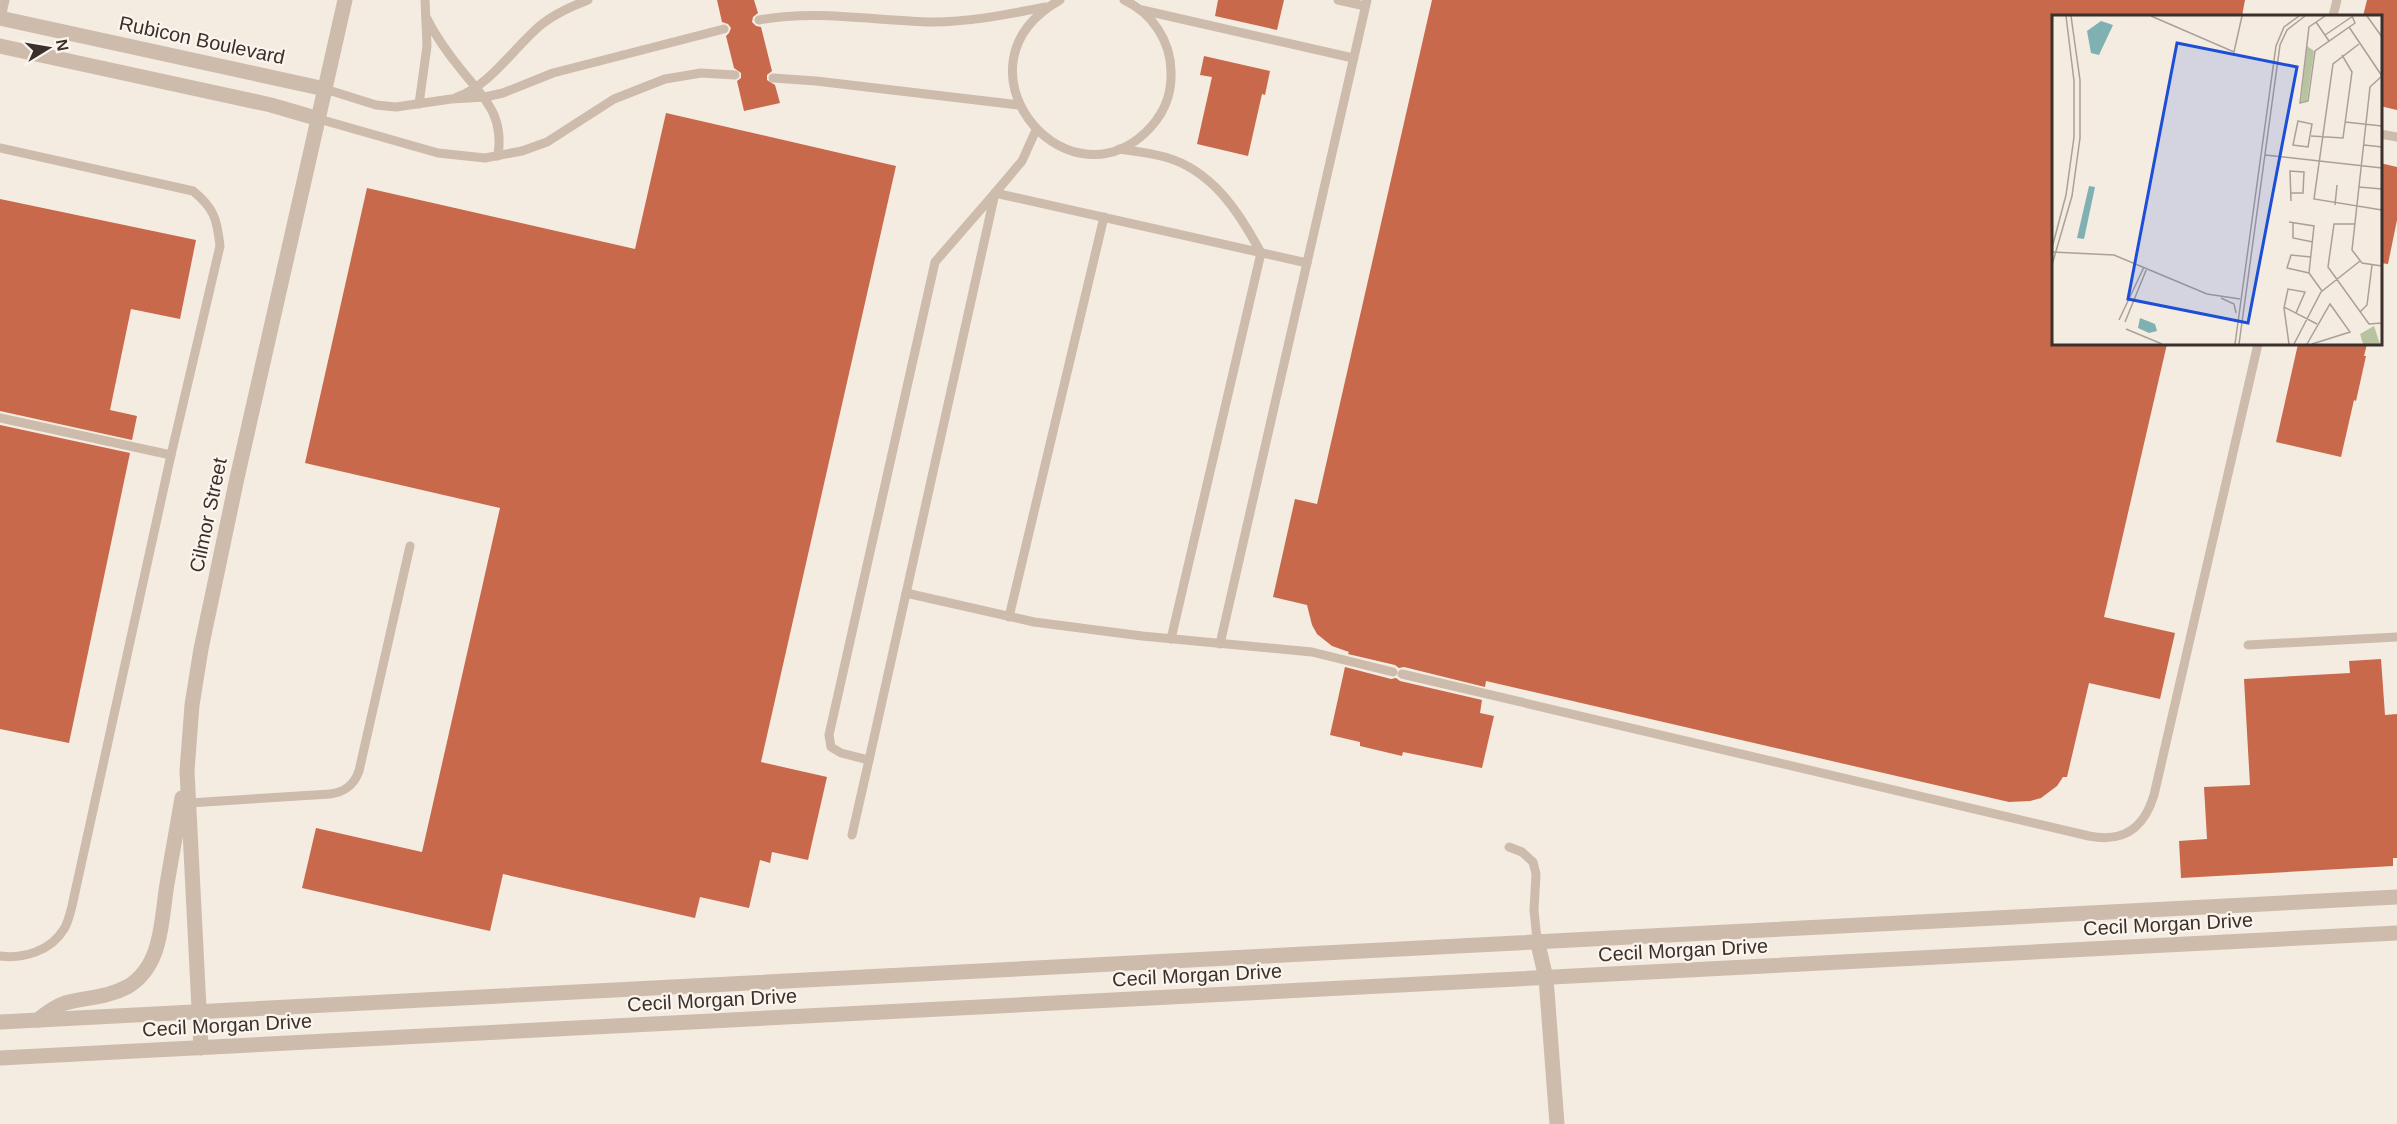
<svg xmlns="http://www.w3.org/2000/svg" width="2397" height="1124" viewBox="0 0 2397 1124" font-family="Arial,sans-serif">
  <style>
    .building { fill: #c8694b }
    .lines { fill: none; stroke-linecap: round; stroke-linejoin: round }
    .service { stroke: #cdbbac; stroke-width: 9 }
    .minor { stroke: #cdbbac; stroke-width: 15 }
    .tertiary { stroke: #cdbbac; stroke-width: 15 }
    .labels { text-anchor: middle; dominant-baseline: central; stroke-width: 4.5; stroke-linejoin: round; paint-order: stroke }
    .street-label { font-size: 20px; fill: #3b302b; stroke: #fbf5ee }
    .inset-road { fill: none; stroke: #aaa098; stroke-width: 1.5 }
    .view { fill: #1d4ed8; fill-opacity: 0.15; stroke: #1d4ed8; stroke-width: 3 }
    .inset-edge { fill: none; stroke: #3b302b; stroke-width: 3 }
  </style>
  <rect width="100%" height="100%" fill="#f4ebe1"/>
  <g class="building">
    <polygon points="717,0 754,0 758,13 753,17 752,22 756,26 761,27 772,71 767,75 767,80 775,85 780,103 744,111 737,81 741,78 741,73 734,68 726,36 729,33 731,28 728,24 722,22"/>
    <polygon points="1218,0 1284,0 1277,30 1215,16"/>
    <polygon points="1432,0 2245,0 2242,16 2054,16 2054,344 2167,344 2104,617 2175,633 2160,699 2089,683 2067,777 2063,777 2057,786 2041,798 2030,801 2009,802 1486,681 1485,687 1404,667 1399,668 1395,665 1348,654 1349,652 1332,646 1317,634 1312,625 1307,605 1273,597 1295,499 1317,504"/>
    <polygon points="2367,0 2397,0 2397,110 2380,106 2380,16 2363,16"/>
    <polygon points="1204,56 1270,71 1265,95 1262,94 1248,156 1197,144 1212,77 1200,75"/>
    <polygon points="666,113 896,166 761,762 827,777 808,860 772,852 770,863 760,860 749,908 700,897 695,918 503,874 490,931 302,888 316,828 422,852 500,508 305,463 367,188 635,249"/>
    <polygon points="2380,163 2397,167 2397,220 2388,264 2380,263"/>
    <polygon points="0,199 196,240 180,319 131,309 110,410 137,416 132,440 0,411"/>
    <polygon points="2298,344 2367,344 2364,356 2366,356 2356,401 2354,400 2341,457 2276,442"/>
    <polygon points="0,425 130,453 69,743 0,729"/>
    <polygon points="2381,659 2385,715 2397,714 2397,858 2393,858 2393,866 2181,878 2179,841 2207,839 2204,787 2250,785 2244,679 2350,673 2349,661"/>
    <polygon points="1345,667 1391,679 1396,678 1400,681 1482,700 1480,713 1494,716 1482,768 1403,752 1402,756 1360,746 1360,742 1330,735"/>
  </g>
  <g class="lines">
    <g class="service">
      <path d="M 1060,0 C 946,64 1062,209 1145,133 C 1162,117 1172,96 1171,72 C 1171,41 1152,13 1124,0"/>
      <polyline points="1338,0 1365,6"/>
      <polyline points="1142,10 1353,58"/>
      <polyline points="2333,16 2337,0"/>
      <path d="M 426,17 C 436,37 449,55 463,72 C 486,100 504,116 498,156"/>
      <polyline points="1,18 5,0"/>
      <path d="M 759,20 C 817,9 874,21 933,22 C 971,22 1009,14 1046,7"/>
      <polyline points="773,78 816,81 1019,105"/>
      <polyline points="325,89 376,105 396,107 451,99 485,97 503,93 553,73 724,29"/>
      <path d="M 457,97 C 490,86 515,46 542,24 C 556,13 572,6 588,0"/>
      <polyline points="419,104 427,46 425,0"/>
      <polyline points="319,119 438,153 485,158 522,151 547,142 614,99 665,79 701,73 735,75"/>
      <polyline points="1036,130 1022,161 995,193 1307,263"/>
      <polyline points="2380,134 2397,137"/>
      <path d="M 0,148 L 193,191 C 214,208 217,219 220,246 L 171,455 L 72,906 C 70,914 68,923 64,929 C 51,951 23,959 0,956"/>
      <path d="M 1119,149 C 1135,151 1150,153 1165,157 C 1212,170 1239,212 1261,253 L 1171,639"/>
      <polygon points="995,193 869,760 841,753 831,747 829,735 935,262"/>
      <polyline points="0,418 171,455"/>
      <polyline points="906,593 1034,622 1142,636 1312,652 1393,672"/>
      <polyline points="1009,617 1104,217"/>
      <polyline points="1220,644 1367,0"/>
      <polyline points="2248,645 2397,637"/>
      <path d="M 1402,674 L 2089,836 C 2124,843 2144,828 2154,795 L 2258,344"/>
      <path d="M 189,803 L 330,794 C 345,792 354,785 359,771 L 410,546"/>
      <polyline points="852,835 869,760"/>
      <polyline points="1509,847 1522,852 1533,862 1536,874 1534,910 1537,940"/>
    </g>
    <g class="minor">
      <polyline points="0,18 325,89"/>
      <polyline points="0,46 271,105 319,119"/>
      <polyline points="1537,940 1546,978 1557,1124"/>
    </g>
    <g class="tertiary">
      <path d="M 38,1020 C 46,1013 54,1007 65,1003 C 86,997 106,998 127,987 C 163,966 161,920 167,884 C 172,856 177,827 182,798"/>
      <polyline points="0,1022 2397,897"/>
      <polyline points="201,1048 187,771 192,705 201,649 237,478 345,0"/>
      <polyline points="0,1058 2397,933"/>
    </g>
  </g>
  <g class="labels">
    <g class="street-label">
      <text transform="translate(202 40) rotate(12)">Rubicon Boulevard</text>
      <text transform="translate(208 515) rotate(-78)">Cilmor Street</text>
      <text transform="translate(2168 924) rotate(-3)">Cecil Morgan Drive</text>
      <text transform="translate(1683 950) rotate(-3)">Cecil Morgan Drive</text>
      <text transform="translate(1197 975) rotate(-3)">Cecil Morgan Drive</text>
      <text transform="translate(712 1000) rotate(-3)">Cecil Morgan Drive</text>
      <text transform="translate(227 1025) rotate(-3)">Cecil Morgan Drive</text>
    </g>
  </g>
  <g transform="translate(2052 15)">
    <rect width="330" height="330" fill="#f4ebe1"/>
    <path d="M 255,31 L 262,36 L 255,86 L 249,87 ZM 322,311 L 328,329 L 311,329 L 308,319 Z" fill="#b8c4a0"/>
    <path d="M 49,6 L 61,10 L 47,40 L 39,38 L 35,16 ZM 37,171 L 43,172 L 32,224 L 25,223 ZM 88,303 L 103,309 L 105,316 L 97,318 L 86,313 Z" fill="#7fb0b2"/>
    <path class="inset-road" d="M 99,1 L 182,37 L 190,1M 273,1 L 257,12 L 248,88 L 256,86 L 263,36 L 303,8 L 300,1M 315,1 L 330,22M 264,7 L 277,26M 297,12 L 330,61 L 318,72 L 300,235 L 310,248 L 330,251M 273,20 L 301,1M 307,29 L 281,49 L 262,184 L 330,195M 246,106 L 260,109 L 256,132 L 241,130 ZM 293,107 L 330,111M 259,121 L 291,123 L 300,57 L 290,40M 312,130 L 330,132M 213,140 L 330,153M 307,172 L 330,174M 239,178 L 251,178 L 252,157 L 238,156 L 239,186M 283,190 L 285,170M 237,207 L 262,211 L 257,258 L 270,276M 241,208 L 241,223 L 261,227M 303,209 L 282,209 L 276,252 L 317,309 L 330,308M 0,233 L 14,180 L 22,122 L 22,66 L 14,1M 0,237 L 62,240 L 155,279 L 188,284M 0,250 L 20,181 L 28,123 L 28,65 L 19,1M 257,258 L 235,253 L 239,240 L 259,242M 169,283 L 182,289 L 184,298M 232,292 L 265,309M 308,297 L 315,290 L 320,250M 67,305 L 92,252M 73,307 L 95,253M 74,314 L 110,329M 183,329 L 224,31 L 232,12 L 247,1M 187,329 L 228,30 L 235,15 L 253,1M 237,329 L 232,293 L 236,274 L 253,277 L 244,298M 242,329 L 269,277 L 308,246M 255,329 L 278,289 L 298,317 L 260,329"/>
    <path class="view" d="M 125,28 L 245,52 L 196,308 L 76,284 Z"/>
    <rect width="330" height="330" class="inset-edge"/>
  </g>
  <g transform="translate(48 48) rotate(79)" stroke="#fbf5ee" stroke-width="4.5" paint-order="stroke">
  <path d="M0-4.5L10 22L0 15L-10 22Z" fill="#3b302b"/>
  <text y="-9" font-size="16" font-weight="bold" text-anchor="middle" fill="#3b302b">N</text>
  </g>
</svg>
